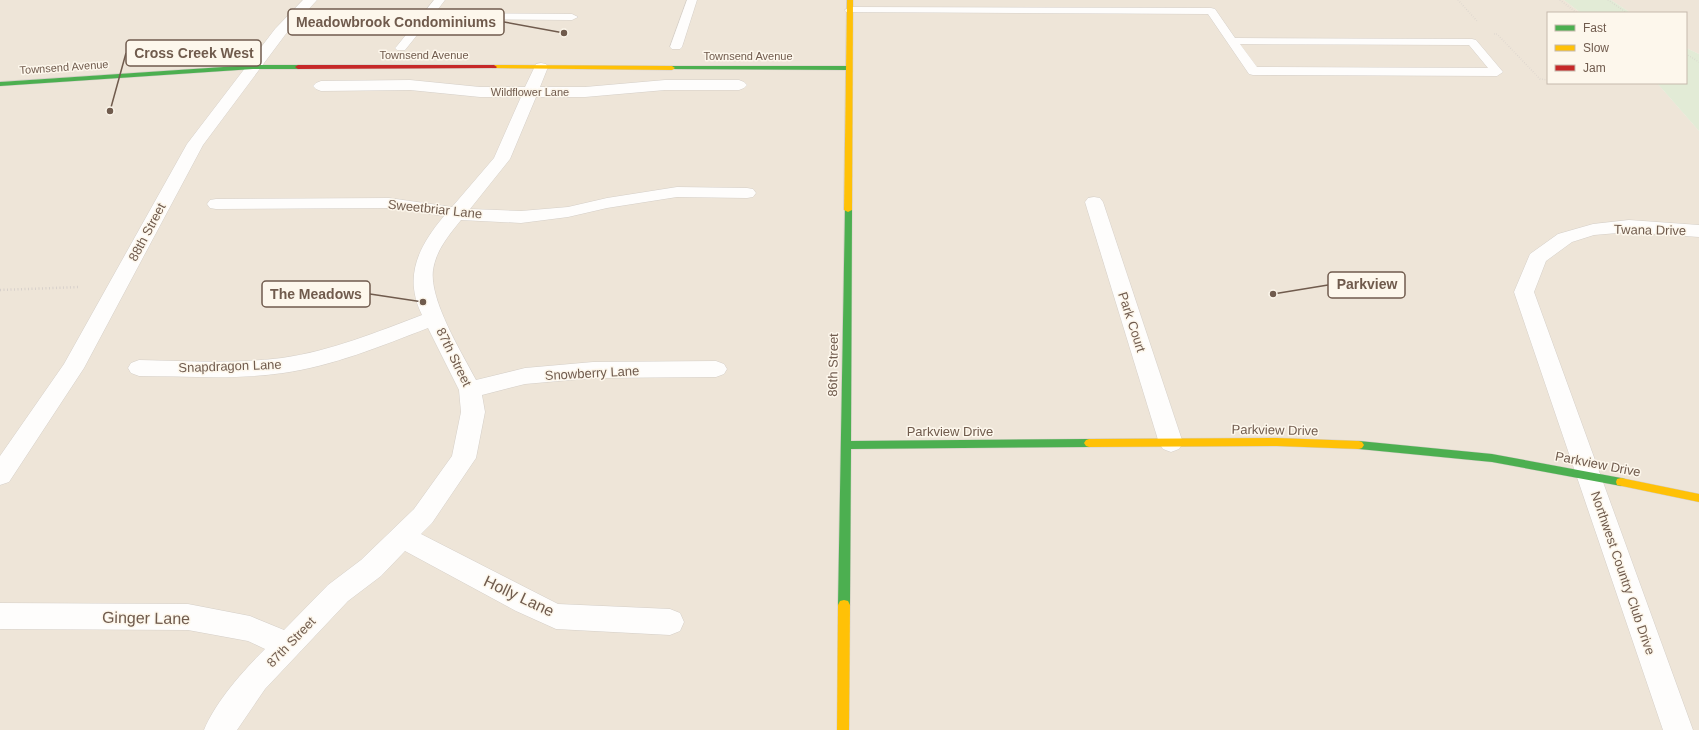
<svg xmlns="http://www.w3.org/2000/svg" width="1699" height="730" viewBox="0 0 1699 730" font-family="Arial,sans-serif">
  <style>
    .residential { fill: #eee5d8 }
    .green { fill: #e2ebd6 }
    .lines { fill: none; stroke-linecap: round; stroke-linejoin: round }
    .lane-casing { stroke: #d5cfc8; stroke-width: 1 }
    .street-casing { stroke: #d5cfc8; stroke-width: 1 }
    .fast-casing { stroke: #d4cec7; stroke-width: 1 }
    .slow-casing { stroke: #d4cec7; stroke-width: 1 }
    .jam-casing { stroke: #d4cec7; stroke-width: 1 }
    .path-far1 { stroke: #d7d0cb; stroke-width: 1.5; stroke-dasharray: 0.5 2; stroke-linecap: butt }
    .path { stroke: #d7d0cb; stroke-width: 2.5; stroke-dasharray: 1 2.5; stroke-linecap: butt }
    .lane { fill: #fefdfc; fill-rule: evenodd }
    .street { fill: #fefdfc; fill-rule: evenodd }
    .fast { fill: #4caf50; fill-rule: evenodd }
    .slow { fill: #ffc107; fill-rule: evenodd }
    .jam { fill: #c62828; fill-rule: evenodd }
    .labels { text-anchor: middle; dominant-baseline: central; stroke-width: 3; stroke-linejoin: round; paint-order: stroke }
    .far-street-label { font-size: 11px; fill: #705b4d; stroke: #fdf7ec }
    .street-label { font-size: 13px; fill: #705b4d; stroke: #fdf7ec }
    .near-street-label { font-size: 16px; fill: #705b4d; stroke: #fdf7ec }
    .leader { fill: none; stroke: #705b4d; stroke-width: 1.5 }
    .callout-dot { fill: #705b4d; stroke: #fdf7ec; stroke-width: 1.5 }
    .callout { fill: #fdf7ec; stroke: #705b4d; stroke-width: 1.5 }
    .callout-label { font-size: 14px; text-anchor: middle; font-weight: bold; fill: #705b4d }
  </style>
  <rect width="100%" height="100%" fill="#f6f2ea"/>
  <g class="residential">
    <polygon points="0,0 1564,0 1581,13 1548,13 1548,83 1657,83 1699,131 1699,730 0,730"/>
    <polygon points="1611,0 1699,0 1699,54 1686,48 1686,13 1631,13"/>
  </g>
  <g class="green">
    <polygon points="1564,0 1611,0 1631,13 1581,13"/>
    <polygon points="1686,48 1699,54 1699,131 1657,83 1686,83"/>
  </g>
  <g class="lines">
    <g class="lane-casing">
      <g id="lane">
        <polygon points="434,0 445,0 435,13 572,14 578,17 572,20 430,19 405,50 397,50 395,48 397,46"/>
        <polygon points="687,0 697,0 682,47 680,49 672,49 670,47"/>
        <path d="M 850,7 L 1211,8 L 1215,9 L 1235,38 L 1472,39 L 1476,40 L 1503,72 L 1497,76 L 1253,75 L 1249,74 L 1208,14 L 846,12 L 845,10 ZM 1240,44 L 1469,45 L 1488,68 L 1257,67 Z"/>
      </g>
    </g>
    <g class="street-casing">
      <g id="street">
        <polygon points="303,0 317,0 285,35 203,145 84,368 9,482 0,485 0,456 64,364 187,144 275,29"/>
        <path d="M 541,63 L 546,64 L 548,67 L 540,87 L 585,87 L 665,80 L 739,80 L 744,82 L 747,85 L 744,88 L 739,90 L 665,90 L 585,97 L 536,97 L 510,159 L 470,209 L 521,211 L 568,207 L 607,198 L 677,187 L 747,188 L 753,189 L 756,193 L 753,197 L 747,198 L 677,197 L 607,208 L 568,217 L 521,223 L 461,220 C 449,235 436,250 433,270 C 429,300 462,353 476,380 L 525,368 L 593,362 L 716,361 L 724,364 L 727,369 L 724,374 L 716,377 L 593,378 L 525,384 L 482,395 L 485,412 L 476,458 L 432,523 L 421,534 L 558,604 L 670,609 L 680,613 L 684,622 L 680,631 L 670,635 L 556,629 L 516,611 L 405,551 L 381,576 L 348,601 L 265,689 L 237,730 L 204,730 C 216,701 243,671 265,649 L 248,641 L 188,630 L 0,629 L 0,603 L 188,604 L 250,616 L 284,630 L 328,585 L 361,560 L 414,509 L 452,456 L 461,412 L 459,390 L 428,328 C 381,346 333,366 283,373 C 235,380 187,376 139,376 L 131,373 L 128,368 L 131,363 L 139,360 C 187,361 235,364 282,358 C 331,351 377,332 422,315 C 403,276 419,246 444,216 L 389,208 L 216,209 L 210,208 L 207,204 L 210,200 L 216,199 L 389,198 L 452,207 L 494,158 L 521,97 L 480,97 L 410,90 L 321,91 L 316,89 L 313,86 L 316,83 L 321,81 L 410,80 L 480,87 L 525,87 L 536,64 Z"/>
        <polygon points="1094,197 1100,198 1103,202 1183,443 1179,449 1171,452 1163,449 1159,443 1085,202 1088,198"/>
        <polygon points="1629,220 1699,225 1699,237 1629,232 1594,235 1572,242 1546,261 1534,292 1693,730 1663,730 1514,292 1530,254 1558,234 1593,224"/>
      </g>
    </g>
    <g class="fast-casing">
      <g id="fast">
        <polygon points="253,65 298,65 301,67 298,69 253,69 0,86 0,82"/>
        <polygon points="672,66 849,66 852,68 849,70 670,69 670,67"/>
        <polygon points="845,208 848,208 852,210 851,441 1089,439 1092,440 1094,443 1092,446 1089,447 851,449 850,605 848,609 844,610 840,609 838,605"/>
        <polygon points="1359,441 1492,454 1621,478 1625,479 1626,482 1625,485 1621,486 1492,462 1359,449 1356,448 1354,445 1356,442"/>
      </g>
    </g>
    <g class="slow-casing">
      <g id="slow">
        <polygon points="847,0 853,0 852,210 848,212 844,210"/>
        <polygon points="494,65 672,66 675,68 672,70 492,68 491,67"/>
        <polygon points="1277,438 1359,441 1362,442 1364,445 1362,448 1359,449 1277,446 1089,447 1086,446 1084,443 1086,440 1089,439"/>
        <polygon points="1621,478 1699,494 1699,502 1617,485 1616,482 1617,479"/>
        <polygon points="844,600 848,601 850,605 849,730 837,730 838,605 840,601"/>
      </g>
    </g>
    <g class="jam-casing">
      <polygon id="jam" points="494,65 497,67 496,68 298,69 295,67 298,65"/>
    </g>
    <g class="path-far1">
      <polyline points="1458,0 1477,21"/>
      <polyline points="1560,0 1577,13"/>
      <polyline points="1608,0 1627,13"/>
      <polyline points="1494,34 1497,34 1540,79 1548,80"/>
      <polyline points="1686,54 1699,62"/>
    </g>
    <polyline class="path" points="0,290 80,287"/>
    <use href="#lane" class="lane"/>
    <use href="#street" class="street"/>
    <use href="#fast" class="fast"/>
    <use href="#slow" class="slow"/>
    <use href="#jam" class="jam"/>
  </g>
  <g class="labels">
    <g class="far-street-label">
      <text x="424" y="55">Townsend Avenue</text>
      <text x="748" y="56">Townsend Avenue</text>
      <text transform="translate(64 67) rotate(-4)">Townsend Avenue</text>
      <text x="530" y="92">Wildflower Lane</text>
    </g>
    <g class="street-label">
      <text transform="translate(435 209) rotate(6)">Sweetbriar Lane</text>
      <text transform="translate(1650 230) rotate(1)">Twana Drive</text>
      <text transform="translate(147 232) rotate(-62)">88th Street</text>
      <text transform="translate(1132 322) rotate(72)">Park Court</text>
      <text transform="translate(454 357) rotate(64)">87th Street</text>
      <text transform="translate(833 365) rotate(-89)">86th Street</text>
      <text transform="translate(230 366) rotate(-2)">Snapdragon Lane</text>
      <text transform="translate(592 373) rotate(-3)">Snowberry Lane</text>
      <text transform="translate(1275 430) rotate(1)">Parkview Drive</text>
      <text x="950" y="431">Parkview Drive</text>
      <text transform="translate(1598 464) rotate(11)">Parkview Drive</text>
      <text transform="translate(1623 573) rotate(71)">Northwest Country Club Drive</text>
      <text transform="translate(291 642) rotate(-46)">87th Street</text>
    </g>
    <g class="near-street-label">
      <text transform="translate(519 596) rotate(25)">Holly Lane</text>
      <text transform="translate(146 618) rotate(1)">Ginger Lane</text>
    </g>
  </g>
  <path class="leader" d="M564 33L504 22M110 111L126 53M1273 294L1328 285M423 302L370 294"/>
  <g class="callout-dot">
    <circle cx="564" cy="33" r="4"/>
    <circle cx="110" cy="111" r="4"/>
    <circle cx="1273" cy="294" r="4"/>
    <circle cx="423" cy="302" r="4"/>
  </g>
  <g class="callout">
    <rect x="288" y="9" width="216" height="26" rx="4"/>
    <rect x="126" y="40" width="135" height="26" rx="4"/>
    <rect x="1328" y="272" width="77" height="26" rx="4"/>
    <rect x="262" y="281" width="108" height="26" rx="4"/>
  </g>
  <g class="callout-label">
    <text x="396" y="27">Meadowbrook Condominiums</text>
    <text x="194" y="58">Cross Creek West</text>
    <text x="1367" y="289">Parkview</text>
    <text x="316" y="299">The Meadows</text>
  </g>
  <rect x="1547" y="12" width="140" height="72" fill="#fdf7ec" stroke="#c5b9ac"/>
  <rect x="1555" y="25" width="20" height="6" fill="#4caf50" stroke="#c5b9ac"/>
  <text x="1583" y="32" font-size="12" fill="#705b4d">Fast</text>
  <rect x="1555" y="45" width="20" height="6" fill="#ffc107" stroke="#c5b9ac"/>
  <text x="1583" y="52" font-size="12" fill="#705b4d">Slow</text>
  <rect x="1555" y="65" width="20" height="6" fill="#c62828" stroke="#c5b9ac"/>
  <text x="1583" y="72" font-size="12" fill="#705b4d">Jam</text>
</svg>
